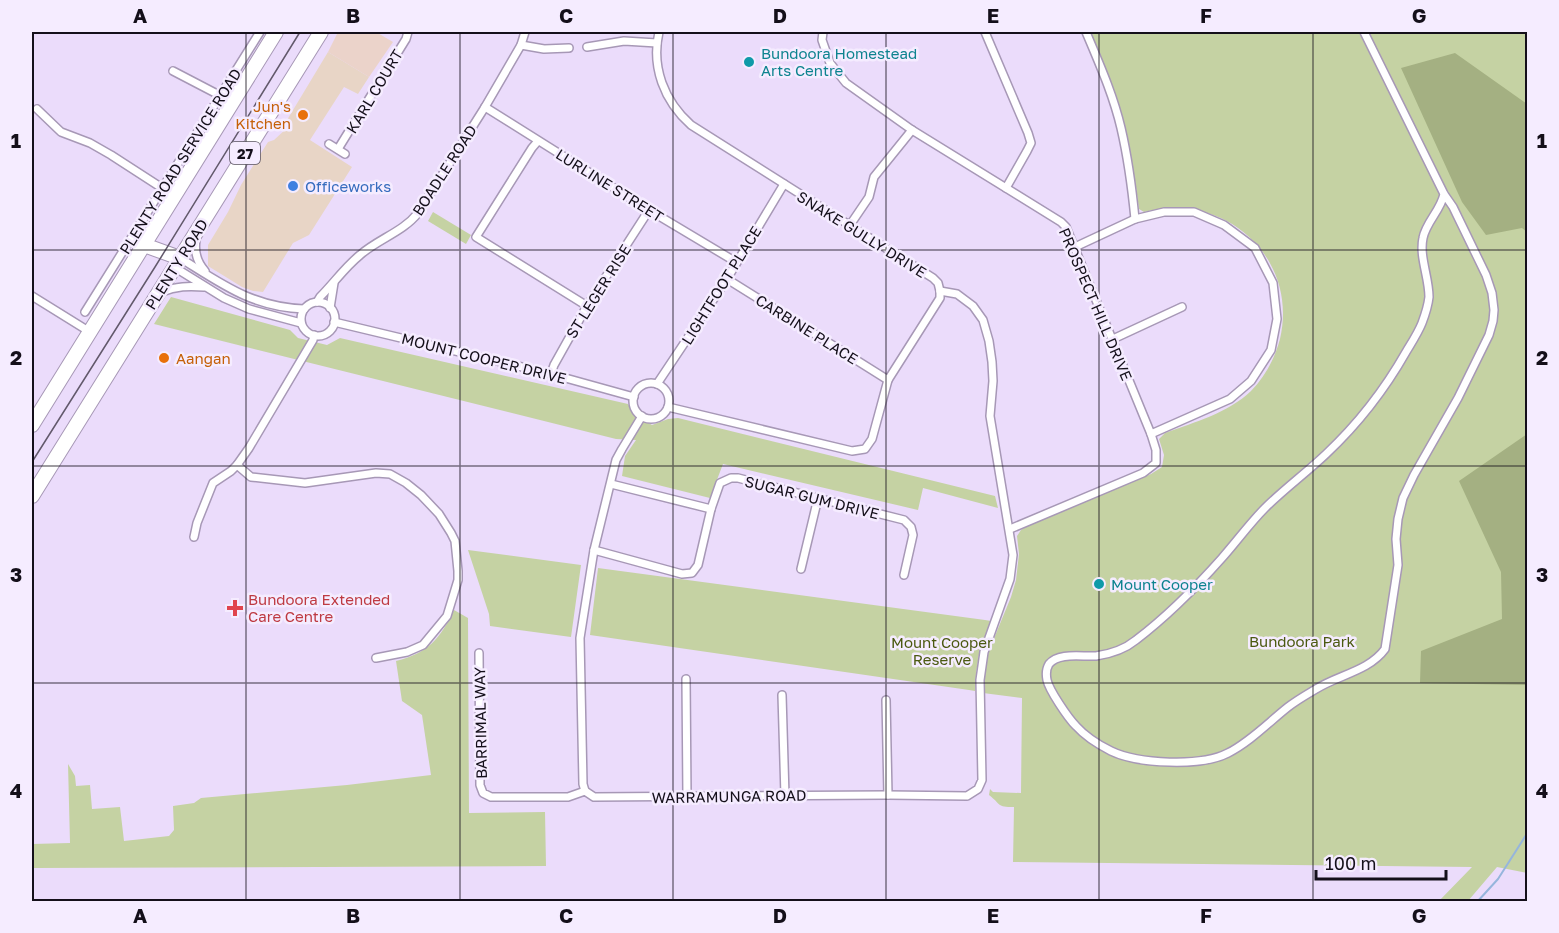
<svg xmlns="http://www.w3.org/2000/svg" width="1559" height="933" viewBox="0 0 1559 933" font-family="'Golos Text',sans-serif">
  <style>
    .commercial { fill: #e8d5c6 }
    .education { fill: #ebd3ca }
    .green { fill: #c5d2a3 }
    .forest { fill: #a4b082 }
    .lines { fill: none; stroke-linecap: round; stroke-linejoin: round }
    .stream { stroke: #96b5dc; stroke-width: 2 }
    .street-casing { stroke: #a798b6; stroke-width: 10 }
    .highway-casing { stroke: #a798b6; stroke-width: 16 }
    .street { stroke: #fff; stroke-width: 7 }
    .highway { stroke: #fff; stroke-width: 14 }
    .tram { stroke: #62596b; stroke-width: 1.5 }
    .grid { fill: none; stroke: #140f1a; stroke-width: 1.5; stroke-opacity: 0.55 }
    .culture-dot { fill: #0f9aa8; stroke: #f5ecff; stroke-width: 2 }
    .food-dot { fill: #e8710a; stroke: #f5ecff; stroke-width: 2 }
    .shop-dot { fill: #3f7fe0; stroke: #f5ecff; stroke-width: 2 }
    .health-dot { fill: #e0444e; stroke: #f5ecff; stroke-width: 2 }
    .labels { text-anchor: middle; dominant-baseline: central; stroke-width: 5; stroke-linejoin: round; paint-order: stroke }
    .shield { fill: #f5ecff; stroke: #58515f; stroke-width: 1.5 }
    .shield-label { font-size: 14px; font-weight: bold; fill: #140f1a }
    .culture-label { font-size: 15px; fill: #0d838f; stroke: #f5ecff; text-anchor: start }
    .street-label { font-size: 15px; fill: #140f1a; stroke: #f5ecff }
    .food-label { font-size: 15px; fill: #c56008; stroke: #f5ecff; text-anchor: end }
    .shop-label { font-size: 15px; fill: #366cbe; stroke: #f5ecff; text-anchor: start }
    .health-label { font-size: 15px; fill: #be3a42; stroke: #f5ecff; text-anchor: start }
    .park-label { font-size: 15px; fill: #4b5910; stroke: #f5ecff }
    .neatline { fill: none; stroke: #140f1a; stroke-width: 2 }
    .grid-label { font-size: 20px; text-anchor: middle; font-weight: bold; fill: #140f1a }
  </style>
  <rect width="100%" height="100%" fill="#ebdcfb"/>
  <polygon class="commercial" points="328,52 369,77 358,94 344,87 310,140 352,167 309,235 293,243 263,292 253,291 242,287 208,266 208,245 228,212 241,185 268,142 274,140 288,127 287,120"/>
  <polygon class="education" points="338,32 376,32 393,42 369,77 328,52"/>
  <g class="green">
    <path d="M 1090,32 L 1527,32 L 1527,873 L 1497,867 L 1468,901 L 1438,902 L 1472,867 L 1013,862 L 1014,807 C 996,807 1002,805 989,795 L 990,789 L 993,792 L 1021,793 L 1022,698 L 983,693 L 985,665 L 990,648 L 1011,597 L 1016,580 L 1019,554 L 1017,536 L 1021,530 L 1033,523 L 1151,474 L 1162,467 L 1164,455 L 1159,439 L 1165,433 C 1195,422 1228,413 1251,391 C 1265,377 1275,358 1280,339 C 1299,257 1224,191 1144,212 L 1139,209 C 1132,147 1116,89 1090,32 Z"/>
    <polygon points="433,212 471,235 466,244 428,221"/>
    <polygon points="171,297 290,330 298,338 327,345 340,338 628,404 633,414 652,425 668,419 678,418 995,496 998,508 923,488 918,510 723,464 710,498 622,476 625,456 636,440 616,439 154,324"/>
    <polygon points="468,550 581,565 571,637 490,626 489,614"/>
    <polygon points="598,568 985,620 991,621 980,648 976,673 975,691 969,690 590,635"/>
    <path d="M 454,610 L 468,618 L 469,813 L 545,812 L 546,866 L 32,868 L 32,844 L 70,843 L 68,764 L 75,776 L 76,786 L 90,785 L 92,809 L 120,807 L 124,841 L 169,836 L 174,830 L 173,806 L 194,803 L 201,798 L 347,785 L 431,775 L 422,715 L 402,701 L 396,661 C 428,653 440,639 454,610 Z"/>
  </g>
  <g class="forest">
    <polygon points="1455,53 1527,104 1527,232 1522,228 1486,235 1462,202 1401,68"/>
    <polygon points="1527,434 1527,685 1420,683 1421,651 1502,619 1501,572 1459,481"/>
  </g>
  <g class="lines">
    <polyline class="stream" points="1477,902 1498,879 1528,832"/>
    <g class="street-casing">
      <g id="street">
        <path d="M 659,32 C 651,67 664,101 691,125 L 933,278 L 938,283 L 940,291"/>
        <polyline points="823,32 822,40 830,63 846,83 912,130 1061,222 1066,227 1151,434 1156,450 1156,463 1143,473 1010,529"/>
        <polyline points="985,32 1028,133 1031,143 1027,151 1006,188"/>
        <path d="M 1086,32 C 1099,63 1113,94 1121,128 C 1128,158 1132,188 1135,219"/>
        <path d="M 1364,32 L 1444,194 L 1453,207 L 1486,275 L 1492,293 L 1494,310 L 1493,321 L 1489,335 L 1458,398 L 1414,475 L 1403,498 L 1398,519 L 1396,539 L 1398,565 L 1385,649 C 1369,671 1338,675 1316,689 C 1306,695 1297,700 1288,707 C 1269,722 1250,742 1228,753 C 1201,767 1138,764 1111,751 C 1099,745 1085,736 1076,726 C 1068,718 1049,690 1047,680 C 1046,675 1046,669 1049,664 C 1059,652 1082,657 1096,656 C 1110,654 1125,649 1136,640 C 1165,618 1198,585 1222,558 C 1237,541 1250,523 1265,508 C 1284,489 1306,473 1326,454 C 1358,424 1385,389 1406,352 C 1412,342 1418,333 1422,323 C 1425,315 1428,306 1429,297 C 1429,277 1419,257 1423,238 C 1426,222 1441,210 1444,194"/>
        <polyline points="521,45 544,49 569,48"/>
        <polyline points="587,47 624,41 657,43"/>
        <polyline points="173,71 221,96"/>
        <polyline points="485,107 649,210 736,262"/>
        <polyline points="37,109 61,132 90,143 111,155 162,188"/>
        <polyline points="538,141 532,148 476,237 587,306"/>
        <polyline points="329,144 345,154"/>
        <polyline points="338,149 406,39 408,32"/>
        <polyline points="850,225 869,197 874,177 912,130"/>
        <path d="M 196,240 C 194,252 197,262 205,271"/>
        <polyline points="1075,247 1135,219 1164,212 1194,212 1224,225 1255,248 1273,283 1277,319 1271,350 1251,381 1230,399 1151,434"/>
        <path d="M 180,258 C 222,284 252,307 304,309"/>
        <polyline points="174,267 224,298 249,309 301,323"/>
        <polyline points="727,279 888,380"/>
        <path d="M 162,292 C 176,286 189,286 204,287"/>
        <polyline points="32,296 90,332"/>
        <path d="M 317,302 L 320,297 C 334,283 345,267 360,255 C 378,239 403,232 418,213 L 485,107 L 521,45 L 525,32"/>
        <circle cx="318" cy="319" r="17"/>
        <polyline points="330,308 334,283"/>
        <polyline points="85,312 260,32"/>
        <polyline points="334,322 551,374 634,397"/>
        <polyline points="1113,339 1182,307"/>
        <polyline points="551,374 554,365 587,306 649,210"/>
        <circle cx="651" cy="401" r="18"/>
        <polyline points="657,384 727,279 784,184"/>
        <polyline points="668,407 852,451 865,449 872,439 888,380 940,298 940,291"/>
        <polyline points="237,465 251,477 305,483 376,473 390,474 406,483 421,495 439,514 451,533 455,541 458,571 458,580 447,616 423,645 407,652 376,658"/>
        <polyline points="611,484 711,509 720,483 731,478 738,478 904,520 911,527 913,535 904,575"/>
        <polyline points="194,537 197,523 213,483 231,471 237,465 249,448 313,340 314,335"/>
        <polyline points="594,550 682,574 692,573 698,565 711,509"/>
        <polyline points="801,569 818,498"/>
        <polyline points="479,653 480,785 483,793 491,797 568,797 585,791 594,797 888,795 967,796 978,789 982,780 980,680 984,652 1010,579 1013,555 990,416 993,381 992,362 989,341 983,320 973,306 957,294 940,291"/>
        <polyline points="686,679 687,797"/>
        <polyline points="782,695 785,796"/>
        <polyline points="886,700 888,795"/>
        <polyline points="585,791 583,784 580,638 594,550 616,460 622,449 642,416"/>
      </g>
    </g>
    <g class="highway-casing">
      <g id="highway">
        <polyline points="144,245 180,258"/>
        <polyline points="32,425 276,32"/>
        <polyline points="32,496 321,32"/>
      </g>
    </g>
    <use href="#street" class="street"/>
    <use href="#highway" class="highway"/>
    <polyline class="tram" points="32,462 155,267 300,32"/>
  </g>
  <path class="grid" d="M 246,32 L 246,902M 460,32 L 460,902M 673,32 L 673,902M 886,32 L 886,902M 1099,32 L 1099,902M 1313,32 L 1313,902M 32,250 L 1528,250M 32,466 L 1528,466M 32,683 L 1528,683"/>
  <g class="culture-dot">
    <circle cx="749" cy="62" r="6"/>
    <circle cx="1099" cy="584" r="6"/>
  </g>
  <g class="food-dot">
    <circle cx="303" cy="115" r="6"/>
    <circle cx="164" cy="358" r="6"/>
  </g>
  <circle class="shop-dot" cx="293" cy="186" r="6"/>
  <path class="health-dot" d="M232 599h6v6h6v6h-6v6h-6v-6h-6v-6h6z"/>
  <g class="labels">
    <rect class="shield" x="230" y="142" width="30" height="22" rx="4.5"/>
    <g class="shield-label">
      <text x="245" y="153">27</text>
    </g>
    <g class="culture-label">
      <text x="761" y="53">Bundoora Homestead<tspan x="761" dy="17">Arts Centre</tspan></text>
      <text x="1111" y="584">Mount Cooper</text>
    </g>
    <g class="street-label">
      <text transform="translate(374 91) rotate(-59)">KARL COURT</text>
      <text transform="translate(180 161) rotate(-58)">PLENTY ROAD SERVICE ROAD</text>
      <text transform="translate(444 170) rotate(-57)">BOADLE ROAD</text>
      <text transform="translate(610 185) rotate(32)">LURLINE STREET</text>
      <text transform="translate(862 234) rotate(32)">SNAKE GULLY DRIVE</text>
      <text transform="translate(176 264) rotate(-58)">PLENTY ROAD</text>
      <text transform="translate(721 285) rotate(-58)">LIGHTFOOT PLACE</text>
      <text transform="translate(598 291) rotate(-58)">ST LEGER RISE</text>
      <text transform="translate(1096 304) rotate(67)">PROSPECT HILL DRIVE</text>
      <text transform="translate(807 329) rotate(32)">CARBINE PLACE</text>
      <text transform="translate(484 358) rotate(14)">MOUNT COOPER DRIVE</text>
      <text transform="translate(812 497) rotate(14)">SUGAR GUM DRIVE</text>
      <text transform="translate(480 723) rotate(-91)">BARRIMAL WAY</text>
      <text transform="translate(729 796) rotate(-1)">WARRAMUNGA ROAD</text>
    </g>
    <g class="food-label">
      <text x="291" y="106">Jun's<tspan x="291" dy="17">Kitchen</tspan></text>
      <text x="176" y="358" text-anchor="start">Aangan</text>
    </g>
    <g class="shop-label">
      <text x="305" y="186">Officeworks</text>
    </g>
    <g class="health-label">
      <text x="248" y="599">Bundoora Extended<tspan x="248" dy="17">Care Centre</tspan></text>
    </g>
    <g class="park-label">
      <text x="1302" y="641">Bundoora Park</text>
      <text x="942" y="642">Mount Cooper<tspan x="942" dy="17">Reserve</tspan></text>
    </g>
  </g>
  <rect width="1559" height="933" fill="none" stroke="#f5ecff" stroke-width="66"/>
  <path d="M1316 870v9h130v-9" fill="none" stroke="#140f1a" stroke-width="3"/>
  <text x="1325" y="870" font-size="18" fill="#140f1a" stroke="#f5ecff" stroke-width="4.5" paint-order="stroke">100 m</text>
  <rect x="33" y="33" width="1493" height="867" class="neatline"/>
  <g class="grid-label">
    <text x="140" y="23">A</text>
    <text x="353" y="23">B</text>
    <text x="566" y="23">C</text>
    <text x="780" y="23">D</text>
    <text x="993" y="23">E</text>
    <text x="1206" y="23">F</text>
    <text x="1419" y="23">G</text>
    <text x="16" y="148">1</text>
    <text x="1542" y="148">1</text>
    <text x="16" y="365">2</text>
    <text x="1542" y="365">2</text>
    <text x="16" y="582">3</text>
    <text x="1542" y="582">3</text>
    <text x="16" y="798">4</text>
    <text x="1542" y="798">4</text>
    <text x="140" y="923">A</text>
    <text x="353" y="923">B</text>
    <text x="566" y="923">C</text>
    <text x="780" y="923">D</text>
    <text x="993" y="923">E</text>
    <text x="1206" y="923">F</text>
    <text x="1419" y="923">G</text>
  </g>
</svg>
